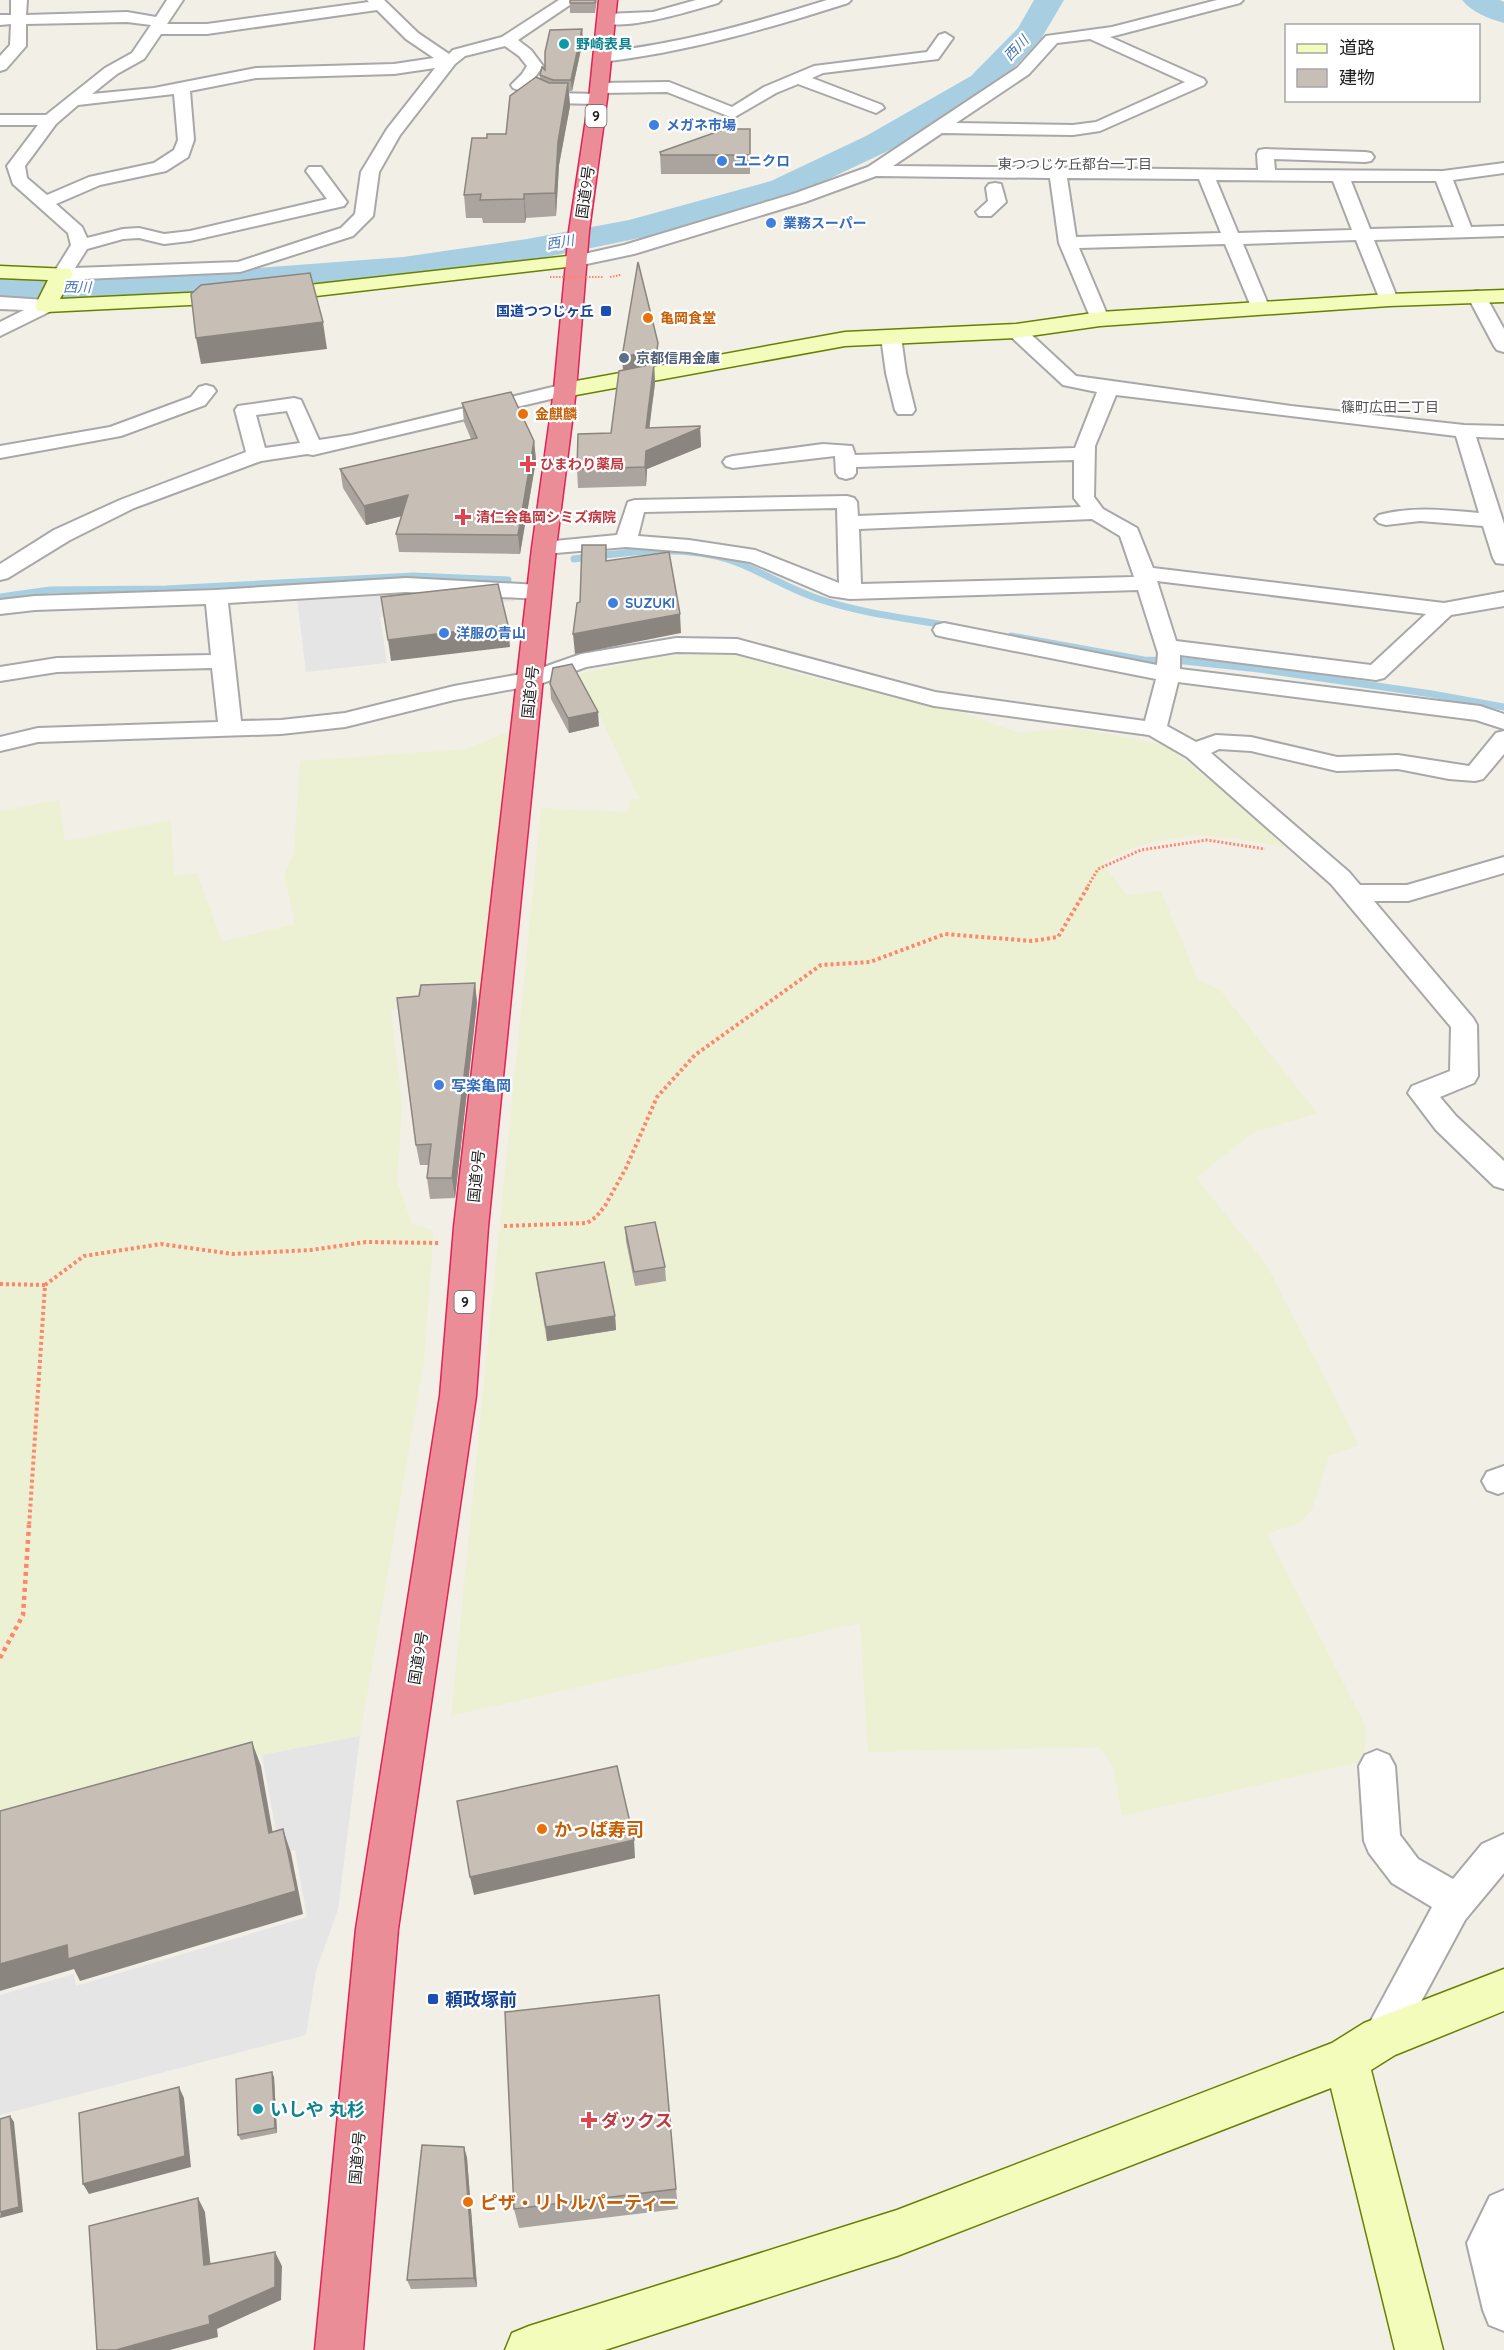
<svg xmlns="http://www.w3.org/2000/svg" width="1504" height="2350" viewBox="0 0 1504 2350" font-family="Quicksand,'Noto Sans JP',sans-serif">
  <style>
    .farmland { fill: #ecf1d3 }
    .parking { fill: #e5e5e5 }
    .lines { fill: none; stroke-linecap: round; stroke-linejoin: round }
    .stream { stroke: #a7cfe1; stroke-width: 7 }
    .river { fill: #a7cfe1; fill-rule: evenodd }
    .street-casing { stroke: #a8a8a8; stroke-width: 4 }
    .secondary-casing { stroke: #688000; stroke-width: 3 }
    .highway-casing { stroke: #e32155; stroke-width: 3 }
    .path-far3 { stroke: #ff856b; stroke-width: 2; stroke-dasharray: 1.5 1.5; stroke-linecap: butt }
    .path-far2 { stroke: #ff856b; stroke-width: 3; stroke-dasharray: 2 2; stroke-linecap: butt }
    .path-far1 { stroke: #ff856b; stroke-width: 4; stroke-dasharray: 3 3; stroke-linecap: butt }
    .path { stroke: #ff856b; stroke-width: 4.5; stroke-dasharray: 4 4; stroke-linecap: butt }
    .street { fill: #fff; fill-rule: evenodd }
    .secondary { fill: #f4fcbb; fill-rule: evenodd }
    .highway { fill: #eb8d97; fill-rule: evenodd }
    .path-bridge { stroke: #ff856b; stroke-width: 2; stroke-dasharray: 1.5 1.5; stroke-linecap: butt }
    .wall { fill: #aba39d }
    .shaded-wall { fill: #8b857f }
    .building { fill: #c7beb6; stroke: #8b857f; stroke-width: 1.5 }
    .culture-dot { fill: #0f9aa8; stroke: #fff; stroke-width: 2 }
    .shop-dot { fill: #3f7fe0; stroke: #fff; stroke-width: 2 }
    .transit-dot { fill: #1a4fb4; stroke: #fff; stroke-width: 2 }
    .food-dot { fill: #e8710a; stroke: #fff; stroke-width: 2 }
    .service-dot { fill: #5c6f8a; stroke: #fff; stroke-width: 2 }
    .health-dot { fill: #e0444e; stroke: #fff; stroke-width: 2 }
    .labels { text-anchor: middle; dominant-baseline: central; stroke-width: 4.5; stroke-linejoin: round; paint-order: stroke }
    .far-culture-label { font-size: 14px; font-weight: bold; fill: #0d838f; stroke: #fff; text-anchor: start }
    .far-water-label { font-size: 14px; font-style: italic; fill: #4877b6; stroke: #fff }
    .shield { fill: #fff; stroke: #646464; stroke-width: 1.5 }
    .shield-label { font-size: 14px; font-weight: bold; fill: #212121 }
    .far-shop-label { font-size: 14px; font-weight: bold; fill: #366cbe; stroke: #fff; text-anchor: start }
    .far-neighbourhood-label { font-size: 14px; fill: #545454; stroke: #fff }
    .far-transit-label { font-size: 14px; font-weight: bold; fill: #164399; stroke: #fff; text-anchor: end }
    .far-food-label { font-size: 14px; font-weight: bold; fill: #c56008; stroke: #fff; text-anchor: start }
    .far-service-label { font-size: 14px; font-weight: bold; fill: #4e5e75; stroke: #fff; text-anchor: start }
    .far-health-label { font-size: 14px; font-weight: bold; fill: #be3a42; stroke: #fff; text-anchor: start }
    .street-label { font-size: 15px; fill: #212121; stroke: #fff }
    .shop-label { font-size: 15px; font-weight: bold; fill: #366cbe; stroke: #fff; text-anchor: start }
    .near-food-label { font-size: 18px; font-weight: bold; fill: #c56008; stroke: #fff; text-anchor: start }
    .near-transit-label { font-size: 18px; font-weight: bold; fill: #164399; stroke: #fff; text-anchor: start }
    .near-culture-label { font-size: 18px; font-weight: bold; fill: #0d838f; stroke: #fff; text-anchor: start }
    .near-health-label { font-size: 18px; font-weight: bold; fill: #be3a42; stroke: #fff; text-anchor: start }
  </style>
  <rect width="100%" height="100%" fill="#f2efe7"/>
  <g class="farmland">
    <polygon points="734,653 805,676 953,709 1019,733 1075,728 1165,745 1298,849 1238,839 1194,835 1158,841 1135,847 1102,863 1127,895 1161,891 1198,980 1220,990 1317,1113 1252,1133 1196,1178 1266,1264 1359,1445 1329,1456 1312,1510 1301,1522 1267,1534 1366,1727 1364,1761 1122,1816 1113,1766 1099,1747 868,1752 860,1623 451,1716 541,808 628,812 630,800 639,798 591,697 577,675 652,657"/>
    <polygon points="511,731 484,994 415,1001 391,1011 402,1106 397,1182 412,1224 433,1230 433,1243 424,1361 360,1736 262,1755 0,1825 0,811 59,800 65,841 171,820 174,876 197,873 222,942 295,924 284,874 294,853 300,761 466,749"/>
  </g>
  <g class="parking">
    <polygon points="420,591 514,597 514,601 380,617 387,663 306,672 297,599"/>
    <polygon points="360,1736 338,1909 316,1971 306,2035 0,2115 0,1995 74,1974 76,1986 307,1917 295,1850 280,1853 262,1755"/>
  </g>
  <g class="lines">
    <g class="stream">
      <path d="M 574,559 C 624,552 684,544 733,561 C 761,571 787,588 816,598 C 859,613 905,618 950,626"/>
      <polyline points="0,597 50,590 166,589 413,576 508,580"/>
      <polyline points="1011,636 1144,660 1184,661 1259,669 1432,694 1504,707"/>
    </g>
    <g class="river">
      <polygon points="1034,0 1064,0 1041,39 993,90 890,150 795,195 645,237 527,261 403,279 138,299 0,297 0,275 138,277 403,257 527,239 629,220 771,181 866,136 971,76 1018,28"/>
      <path d="M 1462,0 L 1500,0 L 1504,2 L 1504,23 C 1490,19 1471,12 1462,0 Z"/>
    </g>
    <g class="street-casing">
      <g id="street">
        <path d="M 11,0 L 27,0 L 26,15 L 127,12 L 156,17 L 167,0 L 183,0 L 167,24 L 207,24 L 369,2 L 367,0 L 384,0 L 418,33 L 449,54 L 453,50 L 502,37 L 559,0 L 577,0 L 518,40 L 531,50 L 543,66 L 530,84 L 553,93 L 598,94 L 606,99 L 598,104 L 551,103 L 513,88 L 511,85 L 522,74 L 527,66 L 519,56 L 505,46 L 465,56 L 455,64 L 400,135 L 379,172 L 373,216 L 353,236 L 240,272 L 62,280 L 56,278 L 53,274 L 71,245 L 68,233 L 13,184 L 7,166 L 38,125 L 0,125 L 0,115 L 46,115 L 105,68 L 132,53 L 151,25 L 127,22 L 26,24 L 26,46 L 6,69 L 0,71 L 0,56 L 10,45 L 11,24 L 0,25 L 0,15 L 11,15 ZM 377,10 L 406,39 L 434,58 L 394,64 L 256,68 L 154,88 L 92,94 L 117,74 L 144,59 L 161,34 L 207,34 ZM 435,68 L 387,129 L 361,172 L 355,214 L 341,228 L 238,262 L 75,268 L 87,249 L 123,239 L 139,238 L 164,244 L 190,241 L 344,206 L 347,202 L 321,167 L 309,167 L 306,171 L 327,199 L 190,231 L 164,234 L 139,228 L 123,229 L 87,238 L 82,227 L 56,204 L 100,185 L 166,171 L 188,157 L 194,140 L 190,91 L 256,78 L 394,74 ZM 174,94 L 178,140 L 174,150 L 154,163 L 89,177 L 47,195 L 27,178 L 25,166 L 56,124 L 78,105 Z"/>
        <path d="M 696,0 L 721,0 L 718,3 C 697,9 613,36 598,19 L 606,14 L 653,12 Z"/>
        <path d="M 827,0 L 851,0 L 848,3 C 767,29 687,52 602,62 L 594,57 L 602,52 C 680,44 753,23 827,0 Z"/>
        <path d="M 1217,0 L 1243,0 L 1240,3 L 1110,37 L 1204,79 L 1206,82 L 1204,85 L 1100,131 L 1073,135 L 942,133 L 893,166 L 1258,170 L 1257,154 L 1259,150 L 1265,149 L 1365,152 L 1371,153 L 1374,157 L 1371,161 L 1365,162 L 1274,159 L 1275,170 L 1443,171 L 1504,163 L 1504,173 L 1453,180 L 1471,227 L 1504,226 L 1504,236 L 1374,240 L 1398,300 L 1396,304 L 1382,304 L 1380,300 L 1356,240 L 1243,244 L 1270,309 L 1268,313 L 1254,313 L 1252,309 L 1225,244 L 1079,248 L 1109,319 L 1107,323 L 1093,323 L 1091,319 L 1059,243 L 1050,178 L 876,176 L 805,202 L 634,254 L 577,266 L 571,265 L 568,261 L 571,257 L 624,245 L 793,194 L 868,167 L 1017,68 L 1046,36 L 1112,27 ZM 1090,39 L 1185,82 L 1096,122 L 1073,125 L 956,123 L 1029,74 L 1057,43 ZM 1067,178 L 1199,179 L 1221,233 L 1076,237 ZM 1216,180 L 1333,181 L 1352,230 L 1238,233 ZM 1351,181 L 1436,181 L 1454,227 L 1370,229 Z"/>
        <polygon points="945,33 953,38 938,59 823,73 812,78 882,105 884,108 876,113 798,84 776,93 733,118 667,92 599,93 591,88 599,83 669,82 732,107 764,87 814,66 927,52 939,35"/>
        <polygon points="995,183 1001,184 1006,202 991,216 979,216 976,212 988,201 986,188 989,184"/>
        <polygon points="1477,291 1484,293 1504,329 1504,352 1497,350 1494,346 1468,297 1470,293"/>
        <polygon points="0,297 46,300 53,302 55,306 53,310 0,336 0,322 24,310 0,309"/>
        <path d="M 1016,325 L 1023,327 L 1076,376 L 1291,406 L 1464,425 L 1504,426 L 1504,438 L 1476,437 L 1504,524 L 1504,564 L 1496,563 L 1493,558 L 1483,526 L 1420,521 L 1386,525 L 1379,523 L 1375,519 L 1379,515 C 1412,506 1445,510 1479,513 L 1456,436 L 1116,395 L 1095,446 L 1094,497 L 1103,509 L 1137,528 L 1153,568 L 1444,603 L 1504,592 L 1504,606 L 1451,615 L 1384,678 L 1376,680 L 1180,655 L 1180,669 L 1480,706 L 1504,714 L 1504,729 L 1476,720 L 1178,682 L 1167,726 L 1196,742 L 1216,735 L 1251,737 L 1337,757 L 1398,755 L 1469,766 L 1496,733 L 1504,731 L 1504,754 L 1483,779 L 1475,781 L 1449,779 L 1398,769 L 1337,771 L 1251,751 L 1219,749 L 1211,753 L 1349,872 L 1360,885 L 1407,885 L 1504,857 L 1504,873 L 1408,901 L 1374,901 L 1473,1018 L 1477,1025 L 1478,1076 L 1474,1083 L 1440,1097 L 1456,1116 L 1504,1161 L 1504,1189 L 1494,1186 L 1436,1130 L 1408,1093 L 1412,1086 L 1450,1071 L 1451,1027 L 1331,884 L 1187,757 L 1149,735 L 934,706 L 736,653 L 676,652 L 586,667 L 540,684 L 454,700 L 345,727 L 281,734 L 38,742 L 0,751 L 0,737 L 38,728 L 218,722 L 212,668 L 57,672 L 0,681 L 0,667 L 57,658 L 211,655 L 206,604 L 35,610 L 0,614 L 0,600 L 35,596 L 216,590 L 406,578 L 540,585 L 548,587 L 551,592 L 548,597 L 540,599 L 406,592 L 228,603 L 241,721 L 281,720 L 345,713 L 454,686 L 527,673 L 581,654 L 676,638 L 737,639 L 935,692 L 1145,721 L 1156,679 L 944,637 L 936,635 L 933,630 L 936,625 L 944,623 L 1157,665 L 1158,653 L 1138,590 L 850,599 L 830,596 L 750,562 L 689,552 L 626,547 L 544,554 L 536,553 L 533,548 L 536,543 L 544,542 L 617,535 L 628,502 L 635,500 L 847,496 L 854,498 L 857,502 L 858,516 L 1081,507 L 1074,498 L 1074,460 L 856,467 L 856,473 L 853,477 L 846,479 L 839,477 L 836,473 L 835,456 L 733,468 L 726,466 L 723,462 L 726,458 L 733,456 L 823,444 L 852,446 L 855,455 L 1075,448 L 1097,392 L 1063,385 L 1009,335 L 1007,331 L 1009,327 ZM 837,508 L 839,583 L 755,550 L 689,540 L 638,536 L 644,512 ZM 1092,519 L 1120,536 L 1134,577 L 861,584 L 859,529 ZM 1157,581 L 1426,614 L 1371,665 L 1176,641 Z"/>
        <polygon points="891,331 898,333 901,337 906,373 915,410 912,414 898,414 895,410 886,373 881,337 884,333"/>
        <path d="M 565,384 L 572,386 L 575,390 L 572,394 L 313,455 L 307,454 L 261,461 L 134,508 L 70,540 L 8,578 L 0,580 L 0,564 L 54,530 L 120,500 L 246,452 L 235,410 L 238,406 L 294,398 L 301,400 L 319,440 L 352,435 ZM 287,411 L 300,443 L 265,448 L 256,415 Z"/>
        <polygon points="206,385 213,387 216,391 205,405 121,436 0,458 0,446 110,427 191,397 199,387"/>
        <polygon points="1504,1466 1504,1492 1498,1494 1487,1490 1482,1481 1487,1472"/>
        <polygon points="1377,1750 1389,1755 1395,1766 1400,1835 1418,1859 1453,1879 1482,1844 1504,1834 1504,1873 1465,1920 1394,2052 1380,2058 1366,2052 1361,2039 1432,1907 1392,1883 1369,1853 1364,1841 1359,1766 1365,1755"/>
        <polygon points="1504,2190 1504,2331 1489,2325 1483,2310 1467,2243 1490,2196"/>
      </g>
    </g>
    <g class="secondary-casing">
      <g id="secondary">
        <polygon points="577,255 584,257 588,261 584,265 273,301 46,312 38,311 35,306 48,280 0,278 0,266 70,269 73,274 60,299 273,289"/>
        <polygon points="1504,290 1504,302 1389,306 1100,326 1016,338 845,346 565,397 557,395 554,390 557,385 565,383 845,332 1016,324 1100,312 1389,294"/>
        <polygon points="1504,1969 1504,2011 1395,2055 1371,2070 1443,2350 1395,2350 1331,2088 897,2256 605,2350 505,2350 512,2333 529,2326 897,2210 1332,2043 1364,2023"/>
      </g>
    </g>
    <g class="highway-casing">
      <polygon id="highway" points="599,0 617,0 607,99 589,231 576,390 556,548 488,1227 476,1396 398,1929 363,2350 315,2350 356,1929 440,1396 454,1227 532,548 554,390 569,231 589,99"/>
    </g>
    <polyline class="path-far3" points="610,277 621,275 617,275"/>
    <polyline class="path-far2" points="1088,886 1098,869 1141,850 1207,840 1265,849"/>
    <g class="path-far1">
      <polyline points="504,1226 587,1223 596,1217 605,1206 626,1168 657,1097 695,1055 821,965 870,962 945,934 1032,941 1058,937 1089,885"/>
      <polyline points="0,1284 45,1285 29,1527"/>
      <polyline points="45,1285 84,1256 161,1244 233,1254 311,1250 366,1242 439,1243"/>
    </g>
    <polyline class="path" points="0,1658 23,1615 29,1525"/>
    <use href="#street" class="street"/>
    <use href="#secondary" class="secondary"/>
    <use href="#highway" class="highway"/>
    <polyline class="path-bridge" points="550,277 603,277"/>
  </g>
  <g class="wall">
    <polygon points="597,0 595,13 570,13 570,3"/>
    <polygon points="582,29 583,40 572,91 569,91 570,106 559,165 556,216 526,218 525,223 483,223 482,218 466,218 464,195 487,138 506,134 540,79 540,75"/>
    <polygon points="750,129 750,174 661,174 660,152"/>
    <polygon points="658,343 658,356 657,364 654,364 655,383 649,428 700,428 701,447 647,469 646,486 578,488 577,469 611,433 623,370"/>
    <polygon points="462,403 534,441 536,460 520,554 399,552 396,534 402,516 366,525 343,488 340,469 471,439 464,422"/>
    <polygon points="550,684 599,726 569,733 551,699"/>
    <polygon points="475,983 477,1003 455,1198 430,1199 427,1178 429,1165 420,1165 416,1145 419,996"/>
    <polygon points="625,1227 665,1267 666,1281 635,1286 626,1241"/>
    <polygon points="536,1273 615,1316 616,1330 547,1341 538,1288"/>
    <polygon points="274,2077 277,2133 241,2140 238,2135"/>
    <polygon points="464,2147 467,2158 477,2287 411,2289 407,2280"/>
    <polygon points="676,2189 678,2209 519,2228 514,2209"/>
  </g>
  <g class="shaded-wall">
    <polygon points="582,29 583,40 572,91 571,80"/>
    <polygon points="568,83 570,106 559,165 556,216 555,193 558,142"/>
    <polygon points="524,194 526,218 525,223 524,199"/>
    <polygon points="323,322 327,349 201,364 196,338"/>
    <polygon points="658,343 658,356 657,364 623,370 622,357"/>
    <polygon points="654,364 655,383 647,446 646,428"/>
    <polygon points="700,428 701,447 647,469 646,486 645,467 646,451"/>
    <polygon points="534,441 536,460 520,554 518,535"/>
    <polygon points="408,495 410,514 366,525 364,506"/>
    <polygon points="680,614 681,633 575,654 573,634"/>
    <polygon points="508,625 510,647 391,661 388,640"/>
    <polygon points="598,712 599,726 569,733 568,718"/>
    <polygon points="475,983 477,1003 455,1198 452,1178"/>
    <polygon points="615,1316 616,1330 547,1341 546,1327"/>
    <polygon points="252,1742 261,1766 277,1857 269,1833"/>
    <polygon points="283,1829 291,1853 303,1914 80,1981 74,1969 0,1991 0,1964"/>
    <polygon points="634,1840 635,1858 474,1895 470,1877"/>
    <polygon points="272,2072 274,2077 277,2133 275,2128"/>
    <polygon points="179,2087 184,2098 191,2167 89,2194 83,2184"/>
    <polygon points="10,2116 14,2122 23,2212 0,2218"/>
    <polygon points="464,2147 467,2158 477,2287 474,2278"/>
    <polygon points="198,2198 205,2212 212,2278 204,2265"/>
    <polygon points="275,2252 282,2266 281,2300 217,2329 218,2337 170,2350 116,2350 209,2316"/>
  </g>
  <g class="building">
    <rect x="570" y="0" width="25" height="3"/>
    <polygon points="582,29 571,80 553,80 540,75 542,67 545,70 545,52 550,30"/>
    <polygon points="536,77 549,83 568,83 558,142 555,193 524,194 524,199 480,200 481,194 464,195 472,138 487,138 487,134 506,134 510,96"/>
    <polygon points="725,129 750,129 750,155 661,155 660,152"/>
    <polygon points="638,262 658,343 657,350 622,357"/>
    <polygon points="310,273 323,322 196,338 191,294 201,285"/>
    <polygon points="654,364 646,428 700,426 700,428 646,451 645,467 577,469 578,434 611,433 619,371"/>
    <polygon points="511,392 534,441 518,535 396,534 408,495 364,506 340,469 477,438 462,403"/>
    <polygon points="582,545 606,545 606,561 669,552 680,614 573,634 577,603 580,602"/>
    <polygon points="498,584 508,625 388,640 381,597"/>
    <polygon points="572,664 598,712 568,718 550,684 553,668"/>
    <polygon points="475,983 452,1178 427,1178 431,1144 416,1145 397,998 419,996 421,985"/>
    <polygon points="655,1222 665,1267 634,1272 625,1227"/>
    <polygon points="604,1262 615,1316 546,1327 536,1273"/>
    <polygon points="252,1742 269,1833 283,1829 296,1891 68,1959 67,1945 0,1964 0,1811"/>
    <polygon points="617,1766 634,1840 470,1877 457,1801"/>
    <polygon points="659,1995 676,2189 514,2209 505,2012"/>
    <polygon points="272,2072 275,2128 238,2135 236,2079"/>
    <polygon points="179,2087 185,2156 83,2184 79,2113"/>
    <polygon points="10,2116 19,2207 0,2212 0,2119"/>
    <polygon points="422,2145 464,2147 474,2278 407,2280"/>
    <polygon points="198,2198 204,2265 275,2252 275,2287 209,2316 210,2324 116,2350 97,2350 89,2226"/>
  </g>
  <g class="culture-dot">
    <circle cx="564" cy="44" r="6"/>
    <circle cx="258" cy="2109" r="6"/>
  </g>
  <g class="shop-dot">
    <circle cx="654" cy="125" r="6"/>
    <circle cx="722" cy="161" r="6"/>
    <circle cx="771" cy="223" r="6"/>
    <circle cx="613" cy="603" r="6"/>
    <circle cx="444" cy="633" r="6"/>
    <circle cx="439" cy="1085" r="6"/>
  </g>
  <g class="transit-dot">
    <rect x="600" y="305" width="12" height="12" rx="3"/>
    <rect x="427" y="1993" width="12" height="12" rx="3"/>
  </g>
  <g class="food-dot">
    <circle cx="648" cy="318" r="6"/>
    <circle cx="523" cy="414" r="6"/>
    <circle cx="542" cy="1829" r="6"/>
    <circle cx="468" cy="2202" r="6"/>
  </g>
  <circle class="service-dot" cx="624" cy="358" r="6"/>
  <g class="health-dot">
    <path d="M525 455h6v6h6v6h-6v6h-6v-6h-6v-6h6z"/>
    <path d="M460 508h6v6h6v6h-6v6h-6v-6h-6v-6h6z"/>
    <path d="M586 2111h6v6h6v6h-6v6h-6v-6h-6v-6h6z"/>
  </g>
  <g class="labels">
    <g class="far-culture-label">
      <text x="576" y="44">野崎表具</text>
    </g>
    <g class="far-water-label">
      <text transform="translate(1016 48) rotate(-47)">西川</text>
      <text transform="translate(560 242) rotate(-9)">西川</text>
      <text transform="translate(77 287) rotate(1)">西川</text>
    </g>
    <g class="shield">
      <rect x="585.5" y="105" width="21" height="22" rx="4.5"/>
      <rect x="454.5" y="1291" width="21" height="22" rx="4.5"/>
    </g>
    <g class="shield-label">
      <text x="596" y="116">9</text>
      <text x="465" y="1302">9</text>
    </g>
    <g class="far-shop-label">
      <text x="666" y="125">メガネ市場</text>
      <text x="734" y="161">ユニクロ</text>
      <text x="783" y="223">業務スーパー</text>
      <text x="625" y="603">SUZUKI</text>
      <text x="456" y="633">洋服の青山</text>
    </g>
    <g class="far-neighbourhood-label">
      <text x="1075" y="164">東つつじケ丘都台一丁目</text>
      <text x="1390" y="407">篠町広田二丁目</text>
    </g>
    <g class="far-transit-label">
      <text x="594" y="311">国道つつじヶ丘</text>
    </g>
    <g class="far-food-label">
      <text x="660" y="318">亀岡食堂</text>
      <text x="535" y="414">金麒麟</text>
    </g>
    <g class="far-service-label">
      <text x="636" y="358">京都信用金庫</text>
    </g>
    <g class="far-health-label">
      <text x="540" y="464">ひまわり薬局</text>
      <text x="476" y="517">清仁会亀岡シミズ病院</text>
    </g>
    <g class="street-label">
      <text transform="translate(585 192) rotate(-82)">国道9号</text>
      <text transform="translate(530 692) rotate(-84)">国道9号</text>
      <text transform="translate(476 1176) rotate(-84)">国道9号</text>
      <text transform="translate(418 1658) rotate(-81)">国道9号</text>
      <text transform="translate(357 2158) rotate(-85)">国道9号</text>
    </g>
    <g class="shop-label">
      <text x="451" y="1085">写楽亀岡</text>
    </g>
    <g class="near-food-label">
      <text x="554" y="1829">かっぱ寿司</text>
      <text x="480" y="2202">ピザ・リトルパーティー</text>
    </g>
    <g class="near-transit-label">
      <text x="445" y="1999">頼政塚前</text>
    </g>
    <g class="near-culture-label">
      <text x="270" y="2109">いしや 丸杉</text>
    </g>
    <g class="near-health-label">
      <text x="601" y="2120">ダックス</text>
    </g>
  </g>
  <rect x="1285" y="24" width="195" height="78" fill="#ffffff" stroke="#a6a6a6" stroke-width="1.5"/>
  <rect x="1297" y="44" width="30" height="9" fill="#f4fcbb" stroke="#a6a6a6" stroke-width="1.5"/>
  <text x="1339" y="54" font-size="18" fill="#212121">道路</text>
  <rect x="1297" y="69" width="30" height="18" fill="#c7beb6" stroke="#a6a6a6" stroke-width="1.5"/>
  <text x="1339" y="84" font-size="18" fill="#212121">建物</text>
</svg>
